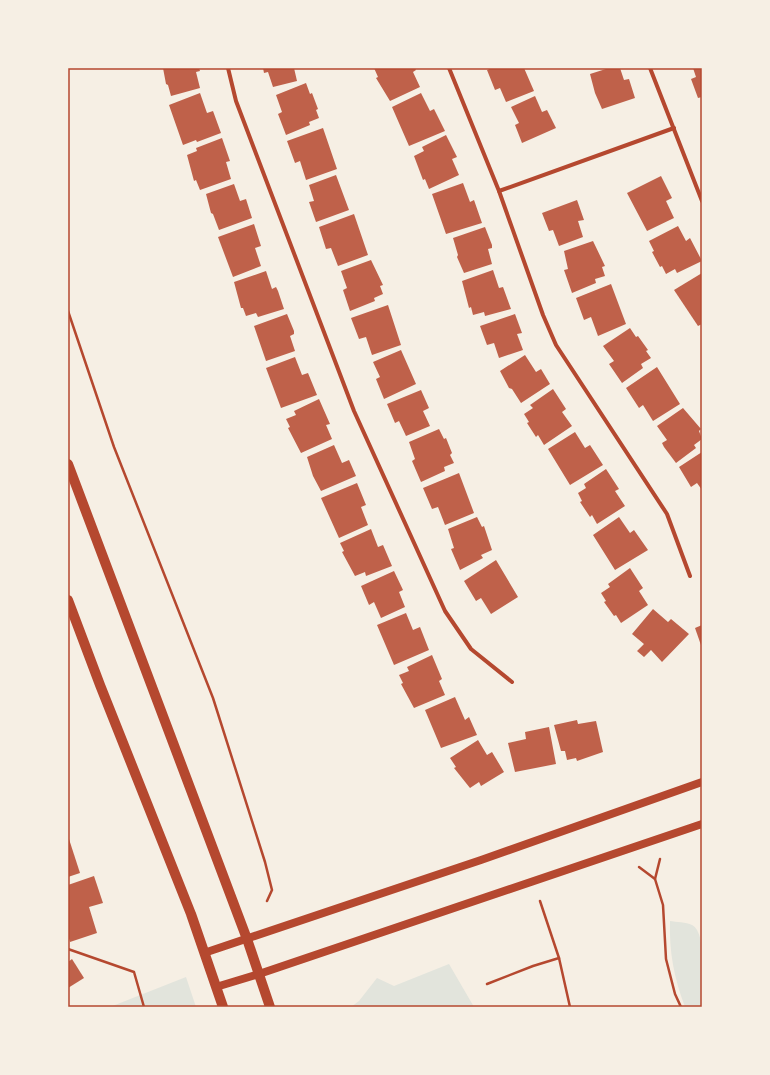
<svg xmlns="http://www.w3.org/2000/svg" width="770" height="1075" viewBox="0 0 770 1075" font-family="'PT Sans',sans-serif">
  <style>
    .green { fill: #e2e4dc }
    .building { fill: #bf614a }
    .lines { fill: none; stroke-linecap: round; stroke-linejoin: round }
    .path { stroke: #b5482f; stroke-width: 2.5 }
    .minor { stroke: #b5482f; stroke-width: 4 }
    .secondary { stroke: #b5482f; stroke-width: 8 }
    .primary { stroke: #b5482f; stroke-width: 10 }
    .neatline { fill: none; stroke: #b5482f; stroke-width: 1.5 }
  </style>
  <rect width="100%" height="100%" fill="#f6efe4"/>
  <g class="green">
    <path d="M 670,921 C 676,922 686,922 692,925 C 708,933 702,990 702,1007 L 685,1007 C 674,978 669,952 670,921 Z"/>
    <polygon points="449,964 474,1007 351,1007 359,1001 377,978 394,986"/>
    <polygon points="186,977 196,1007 110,1007"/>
  </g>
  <g class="building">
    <polygon points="163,68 199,68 200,71 196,72 200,88 171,96 168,85 166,84"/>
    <polygon points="263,68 294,68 297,81 273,87 268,72 264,73"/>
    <polygon points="374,68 415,68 416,70 413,72 420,87 390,101 376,78 378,77"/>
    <polygon points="492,68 524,68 534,91 506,102 500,88 495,90 487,70"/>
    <polygon points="609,68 620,68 624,80 629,79 635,98 602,109 595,93 590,74"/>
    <polygon points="693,68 702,68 702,97 698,98 691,79 696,77"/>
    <polygon points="306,83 310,94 312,93 318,109 316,110 319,118 309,122 310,125 286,135 278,114 282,112 276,95"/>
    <polygon points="200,93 207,113 213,111 221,133 197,142 196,140 183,145 169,105"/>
    <polygon points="421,93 430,111 434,109 445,131 409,146 392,107"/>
    <polygon points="535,96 542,112 547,110 556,128 522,143 515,125 519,123 511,107"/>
    <polygon points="323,128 337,169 306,180 300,161 295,163 287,141"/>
    <polygon points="446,135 457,157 452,159 459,175 429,189 425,179 423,180 414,156 424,151 422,147"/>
    <polygon points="222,138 230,161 226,162 231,179 200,190 196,180 194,181 187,155 197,151 196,148"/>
    <polygon points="336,175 349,210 316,222 309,202 314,201 309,185"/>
    <polygon points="661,176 672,198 666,201 674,218 647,231 627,193"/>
    <polygon points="463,183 470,202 474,200 482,223 446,234 432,194"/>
    <polygon points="234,184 240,201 246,199 252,218 219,230 213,214 211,213 206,194"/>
    <polygon points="577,200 584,220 578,221 583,237 559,246 553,230 549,231 542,213"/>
    <polygon points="354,214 368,255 338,266 331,248 326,249 319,227"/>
    <polygon points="254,224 261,246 255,248 261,266 233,277 218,237"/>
    <polygon points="678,226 686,241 690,238 702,261 677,273 675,269 666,274 662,266 660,267 652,252 654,251 649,241"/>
    <polygon points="485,227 492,245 492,248 488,249 492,264 464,273 457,257 458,255 453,238"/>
    <polygon points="593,241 605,266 602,267 605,276 595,279 596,283 572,293 564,270 568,269 564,251"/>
    <polygon points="371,260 383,285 380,286 383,294 374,298 375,301 350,311 343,290 347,288 341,271"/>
    <polygon points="493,270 499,288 503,287 511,309 485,316 484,312 473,315 471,307 469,308 462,281"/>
    <polygon points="266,271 272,289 276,287 278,291 284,309 258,317 256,313 246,316 243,308 241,308 234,282"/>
    <polygon points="702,273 702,324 698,326 674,290"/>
    <polygon points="611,284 626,324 598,336 591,317 584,320 576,298"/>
    <polygon points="388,305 401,345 372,355 366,337 359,339 351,318"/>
    <polygon points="287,314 294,331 294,334 290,336 295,351 266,361 254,326"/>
    <polygon points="515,314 522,333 517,334 523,350 499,358 494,343 487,345 480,326"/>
    <polygon points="630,328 636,337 638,336 648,350 646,351 651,358 641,364 643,368 622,383 609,364 614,361 603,346"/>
    <polygon points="401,350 416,384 384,399 376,379 380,377 373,362"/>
    <polygon points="525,355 536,372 541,369 550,384 521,403 512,389 509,388 500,371"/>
    <polygon points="295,357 302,375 308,373 317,395 281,408 266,368"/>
    <polygon points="657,367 680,404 653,421 643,405 639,408 626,388"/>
    <polygon points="553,389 566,409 562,412 572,426 544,445 538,435 536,437 527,423 529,422 524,414 533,408 530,405"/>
    <polygon points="421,390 429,408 423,411 430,426 406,436 399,421 395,423 387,404"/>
    <polygon points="319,399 330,424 326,425 332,439 301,453 288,428 290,427 286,419 296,415 294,411"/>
    <polygon points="683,408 701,429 699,431 702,439 694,445 696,448 676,463 664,447 662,443 667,440 657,426"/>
    <polygon points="439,429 444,439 446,438 452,453 450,455 454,463 444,467 445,471 421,482 412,461 415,459 409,442"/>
    <polygon points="575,432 585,448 590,445 603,465 570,485 548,449"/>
    <polygon points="334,445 342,463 349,460 356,476 321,491 313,476 307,457"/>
    <polygon points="702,452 702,490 697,483 691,487 679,467"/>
    <polygon points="606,469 619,489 615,491 625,506 597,524 592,515 590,517 580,502 582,501 578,493 586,488 584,484"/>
    <polygon points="459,473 474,513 445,525 438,507 432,509 423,488"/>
    <polygon points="357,483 366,505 361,507 368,525 339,538 321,498"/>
    <polygon points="477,517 482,527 484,526 492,550 481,555 483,558 460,570 451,549 454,548 448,529"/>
    <polygon points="619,517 630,533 634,530 648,550 615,570 593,535"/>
    <polygon points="371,529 378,547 383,545 392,566 366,576 365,572 355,576 342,552 344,551 340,543"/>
    <polygon points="496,560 518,597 491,614 481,598 476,601 464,581"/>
    <polygon points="630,568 641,585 643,588 639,591 648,605 621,623 616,615 614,616 604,602 606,601 601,593 610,587 608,584"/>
    <polygon points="394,571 403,590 399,592 405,607 381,618 374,602 369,605 361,586"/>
    <polygon points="653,609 668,622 671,619 689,634 662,662 651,650 644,657 637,651 644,644 632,634"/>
    <polygon points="406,613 413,630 420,627 429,650 394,665 377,625"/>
    <polygon points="702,625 702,648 695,628"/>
    <polygon points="432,655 442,679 439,681 445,695 414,708 401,684 403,683 399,675 409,671 407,667"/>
    <polygon points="455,697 465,720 469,717 477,735 441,748 425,710"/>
    <polygon points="577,720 578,724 596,721 603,752 577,761 576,758 567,760 565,751 561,751 554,725"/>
    <polygon points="549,727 556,764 515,772 508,743 526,739 525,732"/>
    <polygon points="478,740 487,755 492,752 504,772 481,786 479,782 470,788 454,768 456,767 450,758"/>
    <polygon points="68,836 80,873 68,877"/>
    <polygon points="94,876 103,903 89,907 97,933 70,942 68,935 68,885"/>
    <polygon points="72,959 84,978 68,988 68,962"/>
  </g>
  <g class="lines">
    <g class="path">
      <polyline points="68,311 114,447 213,698 265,862 272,890 267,901"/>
      <polyline points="639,867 655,879 663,905 666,959 675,994 681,1007"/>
      <polyline points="655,879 660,859"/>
      <polyline points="68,949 134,972 144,1007"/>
      <polyline points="559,958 570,1007"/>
      <polyline points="487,984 533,966 559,958 540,901"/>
    </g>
    <g class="minor">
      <polyline points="228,68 236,101 354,411 445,611 471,649 512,682"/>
      <polyline points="449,68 499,191 543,315 556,345 667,514 690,576"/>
      <polyline points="650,68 702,201"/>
      <polyline points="499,191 674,128"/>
    </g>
    <g class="secondary">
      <polyline points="204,953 481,860 702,782"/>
      <polyline points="216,987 259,974 702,824"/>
    </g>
    <g class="primary">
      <polyline points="68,464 247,939 270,1007"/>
      <polyline points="68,600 100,685 191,914 223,1007"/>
    </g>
  </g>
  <rect width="770" height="1075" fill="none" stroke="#f6efe4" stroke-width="138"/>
  <rect x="69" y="69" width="632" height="937" class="neatline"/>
</svg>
